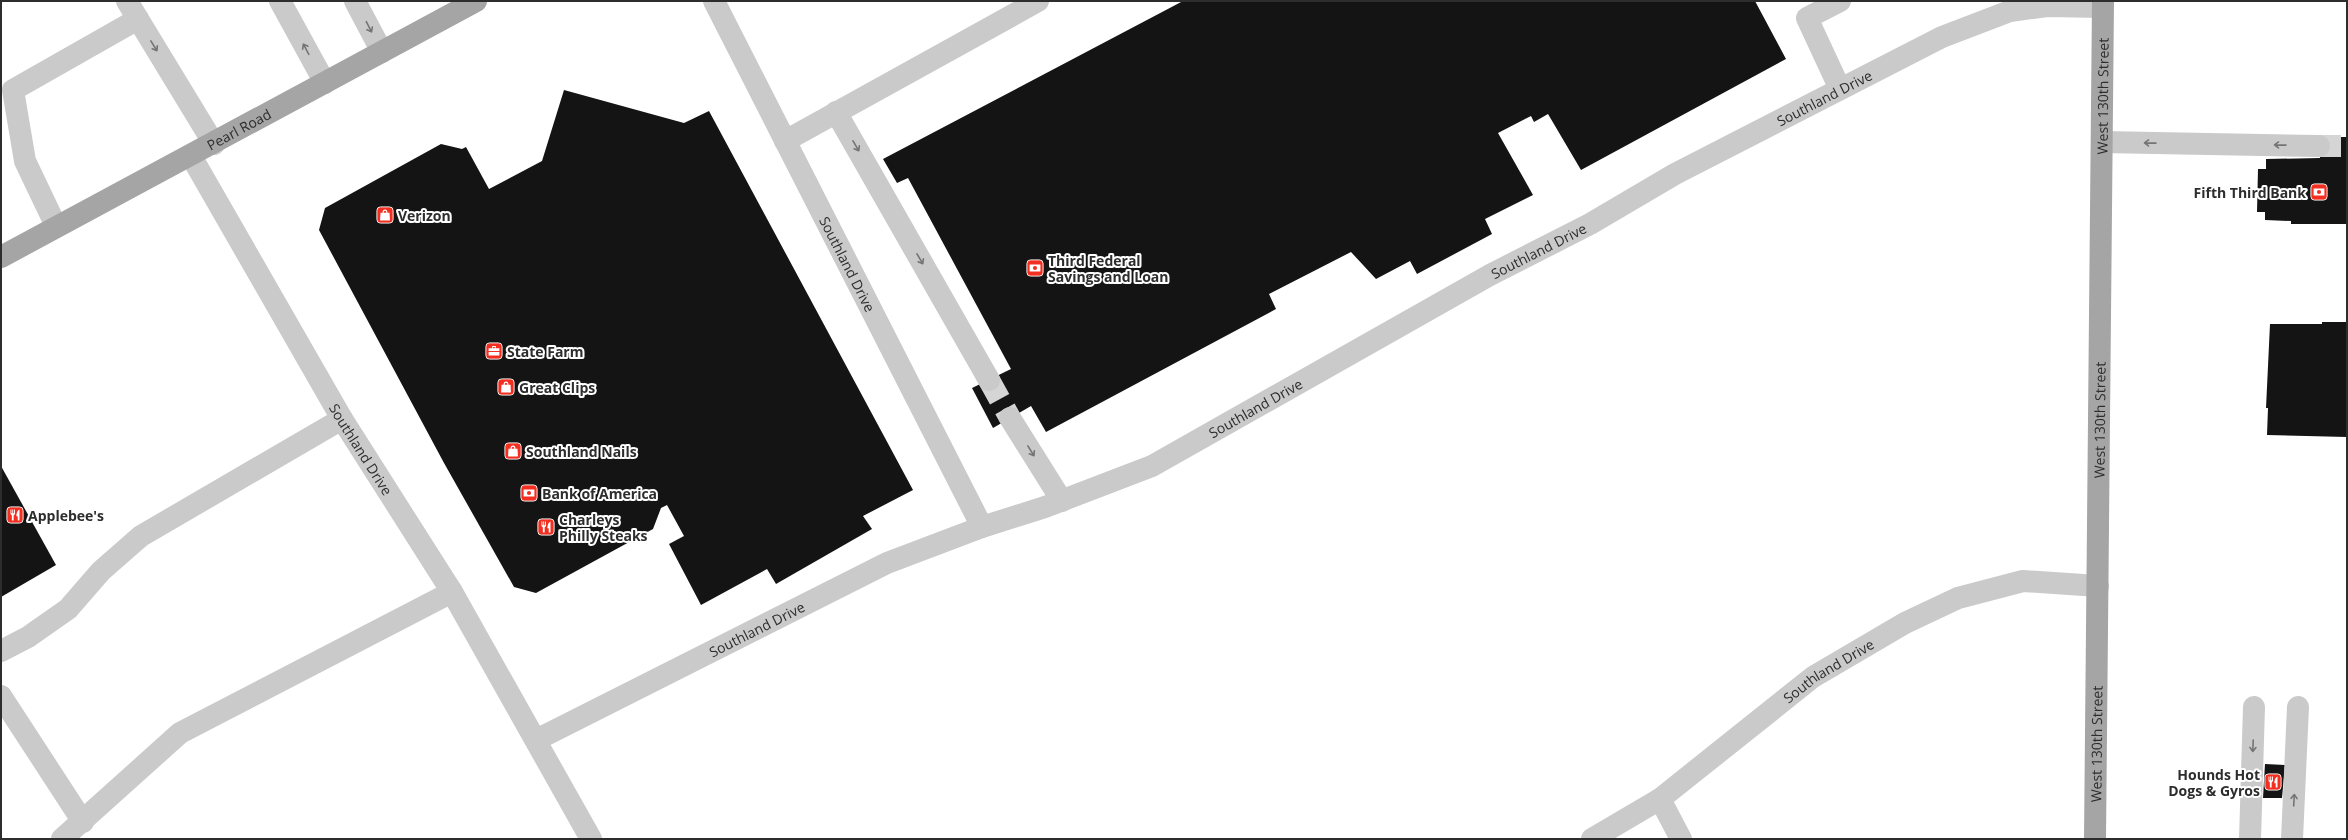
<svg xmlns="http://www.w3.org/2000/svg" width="2348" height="840" viewBox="0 0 2348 840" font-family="'Open Sans',sans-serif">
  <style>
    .building { fill: #141414 }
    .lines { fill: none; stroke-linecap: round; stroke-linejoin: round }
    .minor-tunnel { stroke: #d5d5d5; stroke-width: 22; stroke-dasharray: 22 11; stroke-linecap: butt }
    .minor { stroke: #cacaca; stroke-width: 22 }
    .major { stroke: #a5a5a5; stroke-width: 22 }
    .oneway { stroke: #747474 }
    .labels { text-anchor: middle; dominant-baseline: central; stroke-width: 4; stroke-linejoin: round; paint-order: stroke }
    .street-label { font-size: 14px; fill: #2d2d2d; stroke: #fff }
    .poi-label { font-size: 14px; font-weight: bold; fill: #2d2d2d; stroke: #fff; text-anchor: start }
  </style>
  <rect width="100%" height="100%" fill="#fff"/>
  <g class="building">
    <polygon points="1183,1 1755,1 1786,59 1581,170 1548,114 1534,122 1531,116 1498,133 1533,195 1485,219 1492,234 1417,274 1410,261 1376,279 1351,252 1269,294 1276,309 1046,432 1031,406 993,428 972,388 1011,369 908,178 897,183 883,159"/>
    <polygon points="564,90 684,123 709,111 913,490 863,516 872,529 776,584 767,569 701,605 669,544 684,536 667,505 661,508 653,529 536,593 514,587 444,463 319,230 325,208 441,144 462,149 466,147 489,189 542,161"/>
    <polygon points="2319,137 2347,137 2347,224 2291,224 2291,221 2265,220 2265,212 2257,212 2258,169 2266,169 2266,159 2320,158"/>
    <polygon points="2322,322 2347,322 2347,437 2267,435 2268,408 2266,408 2270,324 2322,324"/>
    <polygon points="1,466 56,565 1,597"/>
    <polygon points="2265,764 2285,765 2282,798 2263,798"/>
  </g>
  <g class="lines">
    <g class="minor-tunnel">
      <polyline points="2319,146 2347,146"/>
      <polyline points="989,380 1010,418"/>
    </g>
    <g class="minor">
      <polyline points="127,1 214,144"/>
      <polyline points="280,1 325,83"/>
      <polyline points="355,1 382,52"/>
      <path id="s1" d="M 714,1 L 982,527"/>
      <polyline points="1840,89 1807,18 1840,1"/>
      <polyline points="836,112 989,380"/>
      <polyline points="785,141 1038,1"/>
      <polyline points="2102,142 2319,146"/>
      <path id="s2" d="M 191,156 L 342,419 L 452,592 L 591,839"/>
      <polyline points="56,226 25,161 13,90 138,19"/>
      <polyline points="1010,418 1062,501"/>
      <polyline points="1,651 28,637 68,609 101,571 141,536 342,419"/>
      <polyline points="1,696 83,822"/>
      <path id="s3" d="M 536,740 L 887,563 L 982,527 L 1045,507 L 1152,466 L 1490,275 L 1590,224 L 1675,174 L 1942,37 L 2010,11 L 2047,6 L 2103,7"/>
      <polyline points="1660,799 1681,839"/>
      <polyline points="62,839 180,733 452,592"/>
      <path id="s4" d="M 1592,839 L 1660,799 L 1813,677 L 1905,623 L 1958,598 L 2023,581 L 2098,586"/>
      <polyline points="2250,839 2254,707"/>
      <polyline points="2292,839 2298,707"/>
    </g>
    <g class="major">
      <path id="s5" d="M 1,257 L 476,1"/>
      <path id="s6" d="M 2095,839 L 2103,1"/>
    </g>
  </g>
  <defs><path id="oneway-shaft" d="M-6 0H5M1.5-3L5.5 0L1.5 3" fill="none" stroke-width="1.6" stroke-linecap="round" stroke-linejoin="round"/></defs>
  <g class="oneway">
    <use href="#oneway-shaft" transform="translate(369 27) rotate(63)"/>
    <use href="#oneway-shaft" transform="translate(154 46) rotate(58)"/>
    <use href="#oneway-shaft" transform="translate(306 49) rotate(-118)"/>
    <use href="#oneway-shaft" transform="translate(2150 143) rotate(-179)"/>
    <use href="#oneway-shaft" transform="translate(2280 145) rotate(-179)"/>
    <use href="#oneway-shaft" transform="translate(856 146) rotate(60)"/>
    <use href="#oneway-shaft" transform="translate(920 259) rotate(60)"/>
    <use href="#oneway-shaft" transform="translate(1031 451) rotate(58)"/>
    <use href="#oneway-shaft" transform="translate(2253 746) rotate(92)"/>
    <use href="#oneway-shaft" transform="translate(2294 800) rotate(-87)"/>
  </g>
  <defs>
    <g id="bank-square" transform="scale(0.9)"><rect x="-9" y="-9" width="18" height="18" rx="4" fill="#f22f20" stroke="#fff"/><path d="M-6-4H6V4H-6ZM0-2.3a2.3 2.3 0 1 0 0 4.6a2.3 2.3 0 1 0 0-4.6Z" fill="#fff"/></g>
    <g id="shop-square" transform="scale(0.9)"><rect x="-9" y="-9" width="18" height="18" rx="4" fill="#f22f20" stroke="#fff"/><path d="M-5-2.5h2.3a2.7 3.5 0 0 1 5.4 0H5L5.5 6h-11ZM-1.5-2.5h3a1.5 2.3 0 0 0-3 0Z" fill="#fff"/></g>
    <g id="office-square" transform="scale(0.9)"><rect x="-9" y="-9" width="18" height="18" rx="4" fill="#f22f20" stroke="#fff"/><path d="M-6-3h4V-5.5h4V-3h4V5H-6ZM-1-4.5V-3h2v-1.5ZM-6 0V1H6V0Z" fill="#fff"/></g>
    <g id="restaurant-square" transform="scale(0.9)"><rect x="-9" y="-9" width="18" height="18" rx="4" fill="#f22f20" stroke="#fff"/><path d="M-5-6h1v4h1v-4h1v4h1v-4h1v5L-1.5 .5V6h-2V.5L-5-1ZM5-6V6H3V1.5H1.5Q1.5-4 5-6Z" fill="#fff"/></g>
  </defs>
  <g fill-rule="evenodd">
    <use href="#bank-square" x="2319" y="192"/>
    <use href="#shop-square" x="385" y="215"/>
    <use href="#bank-square" x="1035" y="268"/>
    <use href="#office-square" x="494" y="351"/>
    <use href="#shop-square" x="506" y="387"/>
    <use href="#shop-square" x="513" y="451"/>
    <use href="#bank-square" x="529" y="493"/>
    <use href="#restaurant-square" x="15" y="515"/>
    <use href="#restaurant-square" x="546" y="527"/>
    <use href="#restaurant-square" x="2273" y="782"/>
  </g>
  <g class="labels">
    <g class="street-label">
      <text stroke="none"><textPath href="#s6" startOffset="743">West 130th Street</textPath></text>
      <text stroke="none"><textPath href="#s3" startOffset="1442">Southland Drive</textPath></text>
      <text stroke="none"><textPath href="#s5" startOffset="270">Pearl Road</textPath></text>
      <text stroke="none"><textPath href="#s3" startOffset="1118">Southland Drive</textPath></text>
      <text stroke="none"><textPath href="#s1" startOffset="295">Southland Drive</textPath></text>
      <text stroke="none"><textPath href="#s3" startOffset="794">Southland Drive</textPath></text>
      <text stroke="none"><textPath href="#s6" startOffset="419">West 130th Street</textPath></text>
      <text stroke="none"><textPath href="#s2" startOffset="339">Southland Drive</textPath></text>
      <text stroke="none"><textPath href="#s3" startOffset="247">Southland Drive</textPath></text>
      <text stroke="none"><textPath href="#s4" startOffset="291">Southland Drive</textPath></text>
      <text stroke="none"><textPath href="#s6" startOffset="95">West 130th Street</textPath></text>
    </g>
    <g class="poi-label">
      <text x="2306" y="192" text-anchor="end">Fifth Third Bank</text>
      <text x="398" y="215">Verizon</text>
      <text x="1048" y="260">Third Federal<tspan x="1048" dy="16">Savings and Loan</tspan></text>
      <text x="507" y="351">State Farm</text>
      <text x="519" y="387">Great Clips</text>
      <text x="526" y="451">Southland Nails</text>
      <text x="542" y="493">Bank of America</text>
      <text x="28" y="515">Applebee's</text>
      <text x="559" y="519">Charleys<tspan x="559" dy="16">Philly Steaks</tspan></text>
      <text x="2260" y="774" text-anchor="end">Hounds Hot<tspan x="2260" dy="16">Dogs &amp; Gyros</tspan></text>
    </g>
  </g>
  <rect width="2348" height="840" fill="none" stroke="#2d2d2d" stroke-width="4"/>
</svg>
